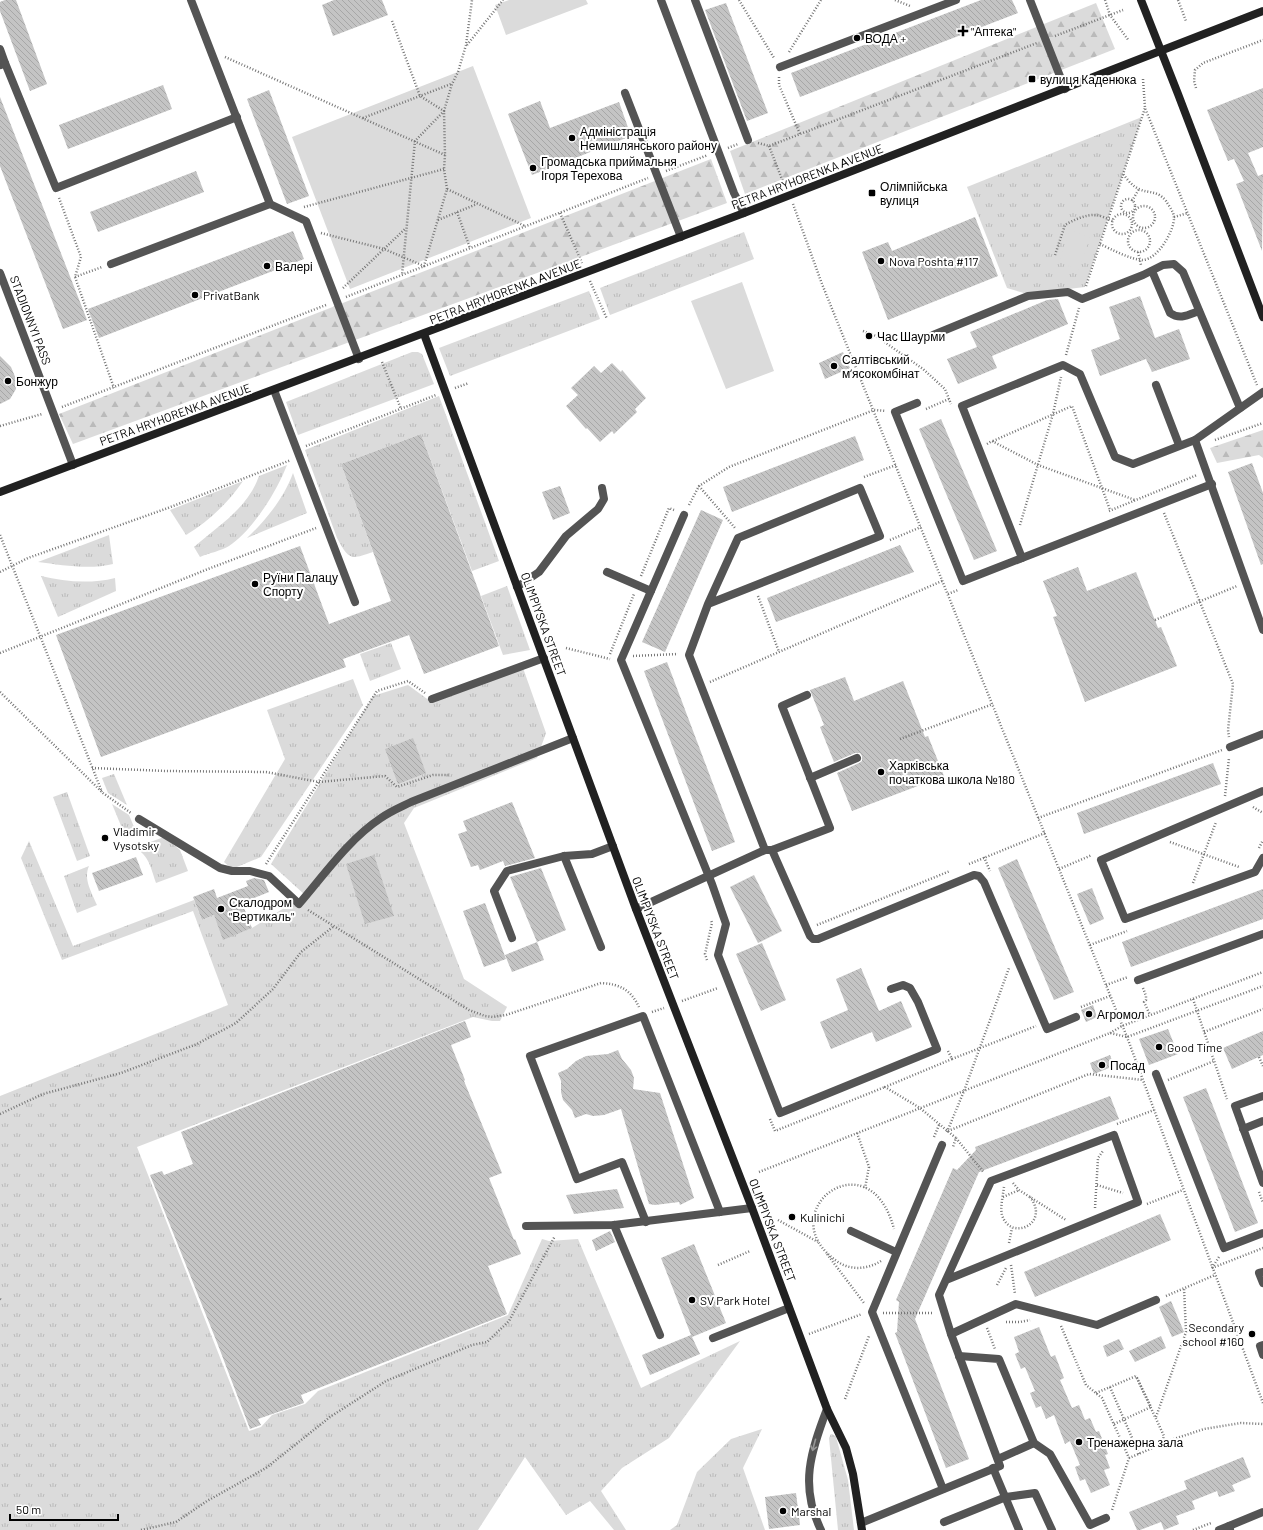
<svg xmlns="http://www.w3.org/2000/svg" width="1263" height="1530" viewBox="0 0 1263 1530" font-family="Barlow,sans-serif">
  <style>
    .grass { fill: url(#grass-tufts) }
    .forest { fill: url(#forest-firs) }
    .park { fill: #dbdbdb }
    .building { fill: url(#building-back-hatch) }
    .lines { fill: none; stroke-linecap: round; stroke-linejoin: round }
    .path { stroke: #767676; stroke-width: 2.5; stroke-dasharray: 1 2; stroke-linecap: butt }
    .lane { stroke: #545454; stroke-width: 8 }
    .street { stroke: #545454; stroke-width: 8 }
    .secondary { stroke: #212121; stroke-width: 8 }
    .oneway { stroke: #989898 }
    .poi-dot { fill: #000; stroke: #fff; stroke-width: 1.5 }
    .labels { text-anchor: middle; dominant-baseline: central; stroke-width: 4; stroke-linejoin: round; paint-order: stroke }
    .poi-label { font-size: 12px; fill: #000; stroke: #fff; text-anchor: start }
    .street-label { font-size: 12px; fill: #000; stroke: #fff }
  </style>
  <defs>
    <pattern id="grass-tufts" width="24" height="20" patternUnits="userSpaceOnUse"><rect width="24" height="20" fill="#dbdbdb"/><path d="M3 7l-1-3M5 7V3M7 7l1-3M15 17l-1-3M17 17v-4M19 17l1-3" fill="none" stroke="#bababa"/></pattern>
    <pattern id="forest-firs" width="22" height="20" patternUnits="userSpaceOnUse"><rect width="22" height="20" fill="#dbdbdb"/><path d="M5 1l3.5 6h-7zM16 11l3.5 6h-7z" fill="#bababa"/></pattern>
    <pattern id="building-back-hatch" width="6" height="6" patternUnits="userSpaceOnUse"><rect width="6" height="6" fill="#c4c4c4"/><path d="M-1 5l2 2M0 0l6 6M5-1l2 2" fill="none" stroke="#a7a7a7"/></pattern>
  </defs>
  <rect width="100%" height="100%" fill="#fff"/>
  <g class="grass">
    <polygon points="1142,117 1085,287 1027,294 1007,288 967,187"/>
    <polygon points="744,232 754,259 610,315 600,288"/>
    <polygon points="589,291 600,319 450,376 439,348"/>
    <polygon points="412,352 418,352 422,354 434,384 298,435 286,402"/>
    <path d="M 439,396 L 499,561 L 472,571 L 421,434 L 341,464 L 373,552 C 350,560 349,560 337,538 L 305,450 Z"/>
    <path d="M 287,465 C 277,491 253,530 229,546 C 221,551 209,553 200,557 L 194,547 C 218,526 248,508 259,476 Z"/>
    <path d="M 293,473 L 307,513 L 247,538 C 266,520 284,498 293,473 Z"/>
    <path d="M 243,481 C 228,503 209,521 186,535 L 170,510 Z"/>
    <path d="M 109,535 L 113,564 C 89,570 62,565 38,562 Z"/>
    <path d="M 41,576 C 65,582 91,584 115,578 L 116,591 L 58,617 Z"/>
    <polygon points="507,586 530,650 503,655 481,596"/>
    <polygon points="391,643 401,669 370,681 360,654"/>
    <polygon points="523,668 546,733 537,758 414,808 404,823 464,979 507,1007 500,1021 492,1021 473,1017 137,1147 249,1431 261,1427 272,1415 305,1404 318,1391 508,1315 542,1239 549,1241 578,1239 641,1388 740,1341 669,1438 622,1468 601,1491 626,1530 614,1530 590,1501 566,1515 525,1457 478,1530 0,1530 0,1096 228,1005 193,911 62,960 21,858 29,841 73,946 194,900 202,920 214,915 224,939 252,928 305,895 271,864 373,696 408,685 430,701"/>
    <polygon points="353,679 363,705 261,857 232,869 224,862 285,759 267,710"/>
    <polygon points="114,774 127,805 108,793 102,778"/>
    <polygon points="67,792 90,856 77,861 53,797"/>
    <polygon points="112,804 129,815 137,834 126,838"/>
    <path d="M 164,837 L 180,850 L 188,871 L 156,883 C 151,869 149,854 134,848 Z"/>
    <path d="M 89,866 C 83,879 92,893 97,905 L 77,913 L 64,876 Z"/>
    <polygon points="762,1429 743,1468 765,1530 670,1530 677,1525 697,1472 731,1439"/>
    <polygon points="831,1434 834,1435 836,1437 848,1480 854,1530 838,1530 829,1438"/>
  </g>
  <g class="forest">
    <polygon points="1096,3 1115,49 745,194 730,151"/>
    <polygon points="711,159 727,203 73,444 59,414"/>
    <polygon points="1263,430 1263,458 1259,455 1217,463 1210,448"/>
  </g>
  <g class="park">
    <polygon points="509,0 586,0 588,4 506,35 495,5"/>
    <polygon points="473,66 531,218 350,289 292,137"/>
    <polygon points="1070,230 1090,238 1078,270 1059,262"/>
    <polygon points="742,282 774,371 726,389 691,301"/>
  </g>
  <g class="building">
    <polygon points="5,0 16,0 47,84 30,91 0,11 0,2"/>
    <polygon points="334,0 382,0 388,15 333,36 322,5"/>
    <polygon points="981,0 1012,0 1018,13 800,97 791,73"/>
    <polygon points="726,3 768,113 747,121 705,10"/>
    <polygon points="163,85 172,109 68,149 59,125"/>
    <polygon points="1263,88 1263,147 1248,153 1258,176 1263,174 1262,251 1236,184 1244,181 1234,159 1228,161 1207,110"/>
    <polygon points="269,90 309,196 287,204 247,99"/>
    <polygon points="0,97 87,320 63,329 0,166"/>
    <polygon points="540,101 550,128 619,102 631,136 532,175 508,114"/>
    <polygon points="196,171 204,192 98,232 90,212"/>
    <polygon points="975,217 998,276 888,320 862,252 888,242 892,251"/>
    <polygon points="293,231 304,259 99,338 88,309"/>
    <polygon points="1140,296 1155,338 1179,329 1190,359 1152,372 1146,359 1100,376 1091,350 1120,339 1109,307"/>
    <polygon points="1058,299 1068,324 992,356 997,368 958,384 947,359 977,347 970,332 1047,300"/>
    <polygon points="843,352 850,368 825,379 819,363"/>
    <polygon points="0,356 11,367 16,379 16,389 10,399 0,404"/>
    <polygon points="612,363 621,372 622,370 646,398 635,409 637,412 614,434 612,431 600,442 587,428 586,429 566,406 578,395 571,388 594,366 601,373"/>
    <polygon points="941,419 997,551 974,560 919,429"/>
    <polygon points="421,434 499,646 424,674 409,635 343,659 346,667 101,757 56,635 300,546 329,624 391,601 341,464"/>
    <polygon points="855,436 864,460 732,512 723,487"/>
    <polygon points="1252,463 1263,493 1263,564 1261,565 1228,472"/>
    <polygon points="560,486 570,513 553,520 542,492"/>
    <polygon points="701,510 723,520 665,652 642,642"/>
    <polygon points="900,545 914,572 776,622 767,598"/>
    <polygon points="1078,567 1087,591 1136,572 1158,628 1161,627 1177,666 1085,702 1053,617 1057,616 1043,581"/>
    <polygon points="667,662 735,842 712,851 644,671"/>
    <polygon points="845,677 854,701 903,681 925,737 928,736 944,776 852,811 837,773 859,763 862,761 862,756 860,753 855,753 834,762 820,727 824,725 810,690"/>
    <polygon points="413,738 426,773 398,784 385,749"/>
    <polygon points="1213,763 1221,784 1084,834 1077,813"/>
    <polygon points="512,802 535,858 505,866 503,861 480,870 478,865 471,867 458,834 467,831 463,821"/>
    <polygon points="374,855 394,916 365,924 346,864"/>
    <polygon points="136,857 143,875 99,891 92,873"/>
    <polygon points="1017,859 1074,992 1054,1000 998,868"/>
    <polygon points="541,868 566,930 537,942 510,877"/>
    <polygon points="754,875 782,931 758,943 730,887"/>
    <polygon points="254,878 264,880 269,892 242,903 252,928 223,940 214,915 202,920 193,897 214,889 217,898 248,886 246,881"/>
    <polygon points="1092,888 1104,919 1090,925 1077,894"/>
    <polygon points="1263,889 1263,919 1131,967 1122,942"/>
    <polygon points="485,903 506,959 484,967 463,911"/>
    <polygon points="537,942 544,960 512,972 505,955"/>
    <polygon points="762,943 786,1000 761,1011 736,954"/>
    <polygon points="861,968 879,1011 901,1001 912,1027 876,1042 872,1032 831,1049 820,1022 848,1010 836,979"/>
    <polygon points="1093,1005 1097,1017 1086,1022 1081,1010"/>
    <polygon points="465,1021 471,1037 451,1045 465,1080 464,1081 502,1173 489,1178 514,1240 515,1239 521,1254 488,1266 507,1314 301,1395 304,1403 258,1419 261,1425 250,1429 218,1345 150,1175 162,1171 164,1175 193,1164 181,1132"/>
    <polygon points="1168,1029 1178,1054 1149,1065 1139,1039"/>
    <polygon points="1263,1031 1263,1055 1232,1069 1223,1048"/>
    <polygon points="618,1050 622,1059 631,1070 634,1078 633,1089 660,1093 694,1198 680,1205 679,1202 655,1205 649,1204 621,1109 604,1115 593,1116 586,1114 575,1118 572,1110 563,1100 561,1092 561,1081 558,1073 567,1069 576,1061 586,1056 608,1054"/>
    <polygon points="1110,1055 1114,1066 1094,1074 1090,1063"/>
    <polygon points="1206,1088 1258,1223 1235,1232 1183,1097"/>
    <polygon points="1110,1096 1119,1119 979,1172 915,1319 969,1459 946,1468 895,1333 897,1332 899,1302 896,1300 953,1168 957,1170 976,1150 975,1147"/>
    <polygon points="617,1189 624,1208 574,1214 566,1195"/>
    <polygon points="1160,1214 1171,1240 1035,1297 1024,1272"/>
    <polygon points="610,1231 615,1242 596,1251 592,1240"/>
    <polygon points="694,1244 726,1323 692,1337 700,1354 650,1375 642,1355 691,1335 661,1258"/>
    <polygon points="1171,1301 1184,1332 1172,1337 1159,1307"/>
    <polygon points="1039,1327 1051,1357 1055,1355 1064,1378 1060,1380 1072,1408 1079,1405 1085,1420 1090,1418 1096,1432 1099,1431 1108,1454 1105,1455 1110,1468 1104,1470 1110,1485 1091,1493 1085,1479 1080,1481 1075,1467 1080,1465 1070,1441 1065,1444 1054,1415 1046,1419 1041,1406 1036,1408 1030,1393 1035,1391 1025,1367 1021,1369 1015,1354 1019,1352 1014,1337"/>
    <polygon points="1161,1336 1166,1348 1135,1362 1129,1351"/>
    <polygon points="1119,1339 1124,1349 1107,1357 1103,1346"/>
    <polygon points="1243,1457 1251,1477 1232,1485 1235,1491 1219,1497 1217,1491 1192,1501 1195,1509 1176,1516 1179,1524 1164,1530 1161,1522 1140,1530 1137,1530 1129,1512 1187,1489 1184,1481"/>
    <polygon points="796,1493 800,1525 769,1529 765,1497"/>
  </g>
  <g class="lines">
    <g class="path">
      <polyline points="739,0 774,58"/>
      <polyline points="895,0 910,6"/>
      <polyline points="1105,0 1110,15 1129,41"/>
      <polyline points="1178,0 1186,21"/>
      <polyline points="392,21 420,96 444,111 415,141 402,275"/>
      <polyline points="1055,36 1123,10"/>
      <polyline points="467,45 503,0"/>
      <polyline points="789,52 821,0"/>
      <polyline points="225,57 445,155"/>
      <polyline points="779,77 779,85 800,134"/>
      <polyline points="1143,79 1145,108 1257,385"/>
      <polyline points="1196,88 1194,81 1195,70 1203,63 1263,40"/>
      <polyline points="363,118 451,84"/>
      <polyline points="758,143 769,146 1037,43"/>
      <polyline points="769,146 785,187"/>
      <polyline points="728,148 738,144"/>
      <polyline points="666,171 708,155"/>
      <polyline points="447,189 444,169 445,155 444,111 452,84 458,72 466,45 472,0"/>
      <polyline points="59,198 81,257 75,277 114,388"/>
      <circle cx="1128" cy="206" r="7"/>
      <polyline points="1132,201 1139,189"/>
      <polyline points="793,204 822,284 1127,1037 1263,1403"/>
      <circle cx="1144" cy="217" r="11"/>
      <polyline points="304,207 444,169"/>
      <polyline points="457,212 470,248"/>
      <polyline points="560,213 582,263"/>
      <circle cx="1122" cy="224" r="10"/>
      <polyline points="1174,217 1188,213"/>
      <polyline points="438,220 477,204"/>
      <circle cx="1139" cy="241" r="11"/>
      <polyline points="321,233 384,249 424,266 447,189 525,226"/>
      <path d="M 1100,244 C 1111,249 1131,260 1143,260 C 1158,259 1174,231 1174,218 C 1174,212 1169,206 1166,201 C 1157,190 1150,194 1139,189 C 1132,186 1127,179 1123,174"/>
      <polyline points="1138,252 1141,265"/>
      <path d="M 1055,255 L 1065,225 C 1073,220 1087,214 1097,215 C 1102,216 1108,219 1113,221"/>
      <polyline points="75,277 102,267"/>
      <polyline points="590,281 607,319"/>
      <polyline points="1086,286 1145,108"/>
      <polyline points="343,288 406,228"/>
      <polyline points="346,297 648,178"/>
      <polyline points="863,331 876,336 923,369 945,389 951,404"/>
      <polyline points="1066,355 1079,308"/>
      <polyline points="382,362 401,409"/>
      <polyline points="455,388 469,383"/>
      <polyline points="62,407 326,305"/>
      <polyline points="926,409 949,399"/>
      <polyline points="0,426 42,414"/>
      <polyline points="1215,440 1263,423"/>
      <polyline points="993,441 1072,406 1110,510"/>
      <polyline points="987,444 992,441 1038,465 1135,500"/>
      <polyline points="306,446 436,395"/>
      <polyline points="864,477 896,465"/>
      <polyline points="699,486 735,528"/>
      <polyline points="689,505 699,486 729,467 874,410 886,411"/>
      <polyline points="1109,511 1197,475"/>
      <polyline points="1164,513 1233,684 1228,730 1229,737"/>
      <polyline points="1020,525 1053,414 1061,377"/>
      <polyline points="0,535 102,792"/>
      <polyline points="890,540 921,527"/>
      <polyline points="0,572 28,558 168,508 291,460"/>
      <polyline points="641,576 669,508 674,510"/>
      <polyline points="948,594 958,590"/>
      <polyline points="758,596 779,652"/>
      <polyline points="1155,620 1237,586"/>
      <polyline points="566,648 610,659"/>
      <polyline points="0,653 208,569 316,528"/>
      <polyline points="610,654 634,594"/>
      <polyline points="633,656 678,654"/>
      <polyline points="710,682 942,581"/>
      <polyline points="0,692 103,793 131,813"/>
      <polyline points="900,739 993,704"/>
      <polyline points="92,768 166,771 266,772 319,782 385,776 397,787 433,775 449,775"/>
      <polyline points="1225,796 1229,758"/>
      <polyline points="1253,807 1263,813"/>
      <polyline points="1038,818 1222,750"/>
      <polyline points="1170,842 1239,867"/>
      <polyline points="1259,848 1263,840"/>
      <polyline points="984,857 990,871"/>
      <polyline points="266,864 377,691 408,681 425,693"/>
      <polyline points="969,864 1045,833"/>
      <polyline points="1059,869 1092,855"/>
      <polyline points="1193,883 1216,822"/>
      <path d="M 308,910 L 469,1010 L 485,1016 L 493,1017 L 506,1015 L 601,983 C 620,984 631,990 639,1007"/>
      <polyline points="817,925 950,871"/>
      <polyline points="1090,945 1127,931"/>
      <polyline points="707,960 705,954 712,923 711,920"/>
      <polyline points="1106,985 1128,977"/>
      <polyline points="1143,988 1146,996 1146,1000 1144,1002 1150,1015"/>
      <polyline points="1193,999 1227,1099"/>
      <polyline points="682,1001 718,988"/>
      <polyline points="1081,1007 1110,996"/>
      <polyline points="652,1012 664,1008"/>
      <polyline points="1204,1032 1263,1009"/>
      <polyline points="1110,1033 1122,1026 1263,972"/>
      <polyline points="948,1051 952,1059 885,1087 920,1108 956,1138 953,1147"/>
      <polyline points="1259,1057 1263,1066"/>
      <polyline points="952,1059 1036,1026"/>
      <polyline points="1168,1080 1214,1061"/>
      <polyline points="0,1114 43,1094 121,1073 197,1044 236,1023 273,989 301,952 334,926"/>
      <polyline points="770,1119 775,1131 885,1087"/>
      <polyline points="1117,1124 1154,1110"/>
      <polyline points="948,1131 1089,1074 1143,1080"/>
      <polyline points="947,1132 964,1091 1009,968"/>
      <polyline points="857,1133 869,1167 865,1188"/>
      <polyline points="934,1137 939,1125"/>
      <polyline points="956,1138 984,1173"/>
      <polyline points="759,1172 1110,1033 1127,1037 1263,986"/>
      <polyline points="1013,1183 1019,1190 1066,1220"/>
      <polyline points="1097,1185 1123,1193"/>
      <path d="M 1004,1187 C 1003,1196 1000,1207 1002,1215 C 1010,1242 1051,1224 1030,1197"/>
      <polyline points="1259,1192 1263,1203"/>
      <polyline points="1003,1197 1019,1190"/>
      <polyline points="1147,1204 1183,1190"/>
      <polyline points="1095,1208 1098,1158 1103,1151"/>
      <polyline points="778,1220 818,1242"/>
      <polyline points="1009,1243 1012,1228"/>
      <polyline points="827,1254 864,1303"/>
      <path d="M 881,1261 C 868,1269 852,1271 838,1262 C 767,1214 869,1134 894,1229"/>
      <polyline points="718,1265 750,1251"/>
      <polyline points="1011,1265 1015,1294"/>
      <polyline points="1212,1268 1263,1248"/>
      <polyline points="1212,1268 1219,1257"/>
      <polyline points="997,1285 1006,1268"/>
      <polyline points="1166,1296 1215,1275"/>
      <polyline points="0,1299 1,1300"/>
      <polyline points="883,1313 933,1313 933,1314"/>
      <polyline points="1006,1322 1020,1322 1030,1320"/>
      <polyline points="1061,1326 1086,1385 1102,1398 1129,1458 1112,1510"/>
      <polyline points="987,1328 995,1349"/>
      <polyline points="809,1334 862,1314"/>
      <polyline points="1110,1387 1139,1454"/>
      <polyline points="1096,1393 1136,1376 1164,1436 1162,1444 1129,1458"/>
      <polyline points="845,1399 869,1336"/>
      <polyline points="1156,1417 1186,1332 1184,1288"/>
      <polyline points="1114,1424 1151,1407 1136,1376"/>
      <polyline points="1162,1443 1204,1429 1241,1423 1263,1424"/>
      <polyline points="141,1530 176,1522 207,1501 266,1468 330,1417 386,1381 472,1345 487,1342 509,1321 555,1236"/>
      <polyline points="1193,1530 1211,1523"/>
    </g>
    <g class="lane">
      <polyline points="191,0 270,204 306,221 359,359"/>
      <polyline points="695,0 748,140"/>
      <polyline points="1030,0 1065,89"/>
      <polyline points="0,49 5,63 1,65"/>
      <polyline points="5,63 56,188 237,117"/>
      <polyline points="780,67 956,0"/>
      <polyline points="625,93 681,237"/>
      <polyline points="111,264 270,204"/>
      <path d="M 1152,271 L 1170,313 C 1180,320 1188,315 1199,311"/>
      <polyline points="933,335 1028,296 1068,292 1082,299 1143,275 1163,265 1174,264 1183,272 1240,408"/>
      <polyline points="1156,385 1179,445"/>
      <polyline points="274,390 355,602"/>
      <polyline points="917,403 895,412 963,581 1022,558 962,406 1063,365 1080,374 1115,457 1133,464 1195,440 1263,392"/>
      <polyline points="1195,440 1263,630"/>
      <polyline points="684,515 621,660 712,884 726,924 718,955 780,1113 937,1049 918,1002 910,988 903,985 891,989"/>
      <polyline points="1022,558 1212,484"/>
      <polyline points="607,572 651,591"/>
      <polyline points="517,587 539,572 566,536 598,509 604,499 602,488"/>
      <polyline points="432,699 544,658"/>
      <polyline points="1230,747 1263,734"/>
      <polyline points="810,778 857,758"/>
      <polyline points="1263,791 1101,860 1125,919 1255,872 1263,858"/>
      <path d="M 139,819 L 220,868 L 232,871 L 250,871 L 269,876 L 299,904 C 324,875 349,839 381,818 C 391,811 401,807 411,802 L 573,738"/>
      <polyline points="767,850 772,850 830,828 782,706 807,695"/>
      <polyline points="772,850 810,936 813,939 818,939 974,875 979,876 984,882 1047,1029 1076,1017"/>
      <polyline points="564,856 601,947"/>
      <polyline points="636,909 765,850 689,655 708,604 880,536 860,488 738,538 708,604"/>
      <polyline points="512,938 494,891 507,871 564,856 592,854 613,846"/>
      <polyline points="1138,980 1263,934"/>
      <polyline points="1156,1074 1224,1248 1263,1233"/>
      <polyline points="1263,1096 1235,1106 1263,1183"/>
      <polyline points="1243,1129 1263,1121"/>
      <polyline points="942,1145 872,1312 943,1489"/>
      <polyline points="646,1222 622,1162 577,1179 530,1056 643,1016 720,1212"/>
      <polyline points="614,1225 660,1335"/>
      <polyline points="526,1226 614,1225 752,1208"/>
      <polyline points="851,1231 896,1252"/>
      <polyline points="1263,1272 1259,1273 1263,1283"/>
      <polyline points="951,1334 1016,1304 1097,1325 1156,1300"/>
      <polyline points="713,1338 789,1308"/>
      <polyline points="1263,1345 1260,1346 1263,1355"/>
      <polyline points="959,1356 999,1359 1034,1443 1050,1454 1090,1525 1106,1518"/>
      <polyline points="998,1459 1034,1443"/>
      <polyline points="993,1468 1019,1530"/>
      <polyline points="944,1522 1006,1497 1035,1493 1052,1530"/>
      <polyline points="861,1523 1000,1466 951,1334 939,1295 991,1181 1114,1135 1138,1202 946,1280"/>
      <polyline points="1229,1526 1263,1512"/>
      <path d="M 821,1530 C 799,1486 811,1451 827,1409"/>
      <polyline points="1219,1530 1229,1526 1230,1529"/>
    </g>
    <g class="street">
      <polyline points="661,0 734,193 744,213"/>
      <polyline points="0,273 73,465"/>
    </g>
    <g class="secondary">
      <polyline points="1141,0 1178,94 1263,317"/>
      <polyline points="424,334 636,909 752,1208 827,1409 846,1448 853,1474 862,1530"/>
      <polyline points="0,492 744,213 1263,11"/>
    </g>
  </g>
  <defs><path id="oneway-shaft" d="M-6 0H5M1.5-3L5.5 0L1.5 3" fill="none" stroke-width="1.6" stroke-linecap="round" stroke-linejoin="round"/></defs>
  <use class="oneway" href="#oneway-shaft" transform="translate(814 1445) rotate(105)"/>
  <g class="poi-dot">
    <path d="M961 25h4v4h4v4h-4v4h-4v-4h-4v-4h4z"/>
    <circle cx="857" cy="38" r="4"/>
    <rect x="1028" y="75" width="8" height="8" rx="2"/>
    <circle cx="572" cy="138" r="4"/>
    <circle cx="533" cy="168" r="4"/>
    <rect x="868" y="189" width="8" height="8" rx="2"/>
    <circle cx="881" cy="261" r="4"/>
    <circle cx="267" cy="266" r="4"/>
    <circle cx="195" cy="295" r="4"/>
    <circle cx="869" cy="336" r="4"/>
    <circle cx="834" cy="366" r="4"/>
    <circle cx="8" cy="381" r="4"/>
    <circle cx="255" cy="584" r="4"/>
    <circle cx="881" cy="772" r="4"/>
    <circle cx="105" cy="838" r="4"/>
    <circle cx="221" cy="909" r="4"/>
    <circle cx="1089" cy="1014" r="4"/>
    <circle cx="1159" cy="1047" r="4"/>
    <circle cx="1102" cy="1065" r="4"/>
    <circle cx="792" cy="1217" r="4"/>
    <circle cx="692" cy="1300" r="4"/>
    <circle cx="1252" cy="1334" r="4"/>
    <circle cx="1079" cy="1442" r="4"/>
    <circle cx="783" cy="1511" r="4"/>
  </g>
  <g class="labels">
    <g class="poi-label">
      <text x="971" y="31">"Аптека"</text>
      <text x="865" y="38">ВОДА +</text>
      <text x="1040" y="79">вулиця Каденюка</text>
      <text x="580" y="131">Адміністрація<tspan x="580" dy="14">Немишлянського району</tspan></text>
      <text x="541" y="161">Громадська приймальня<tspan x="541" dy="14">Ігоря Терехова</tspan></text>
      <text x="880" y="186">Олімпійська<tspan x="880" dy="14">вулиця</tspan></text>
      <text x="889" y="261">Nova Poshta #117</text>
      <text x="275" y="266">Валері</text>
      <text x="203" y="295">PrivatBank</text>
      <text x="877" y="336">Час Шаурми</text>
      <text x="842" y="359">Салтівський<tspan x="842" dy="14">мʼясокомбінат</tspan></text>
      <text x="16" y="381">Бонжур</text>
      <text x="263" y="577">Руїни Палацу<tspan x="263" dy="14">Спорту</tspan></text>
      <text x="889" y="765">Харківська<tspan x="889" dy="14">початкова школа №180</tspan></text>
      <text x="113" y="831">Vladimir<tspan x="113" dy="14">Vysotsky</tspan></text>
      <text x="229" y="902">Скалодром<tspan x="229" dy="14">"Вертикаль"</tspan></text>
      <text x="1097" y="1014">Агромол</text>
      <text x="1167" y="1047">Good Time</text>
      <text x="1110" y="1065">Посад</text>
      <text x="800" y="1217">Kulinichi</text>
      <text x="700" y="1300">SV Park Hotel</text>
      <text x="1244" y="1327" text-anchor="end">Secondary<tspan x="1244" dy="14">school #160</tspan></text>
      <text x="1087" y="1442">Тренажерна зала</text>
      <text x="791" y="1511">Marshal</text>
    </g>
    <g class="street-label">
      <text transform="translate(807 176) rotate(-21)">PETRA HRYHORENKA АVENUE</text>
      <text transform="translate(505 291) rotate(-21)">PETRA HRYHORENKA АVENUE</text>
      <text transform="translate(31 320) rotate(69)">STADIONNYI PASS</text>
      <text transform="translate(175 414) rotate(-20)">PETRA HRYHORENKA AVENUE</text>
      <text transform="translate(544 624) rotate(70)">OLIMPIYSKA STREET</text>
      <text transform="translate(656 928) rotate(69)">OLIMPIYSKA STREET</text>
      <text transform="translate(773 1230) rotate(69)">OLIMPIYSKA STREET</text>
    </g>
  </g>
  <path d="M10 1514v6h108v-6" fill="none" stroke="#000000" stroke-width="2"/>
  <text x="16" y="1514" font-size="12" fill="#000000" stroke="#ffffff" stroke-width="3" paint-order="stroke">50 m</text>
</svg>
